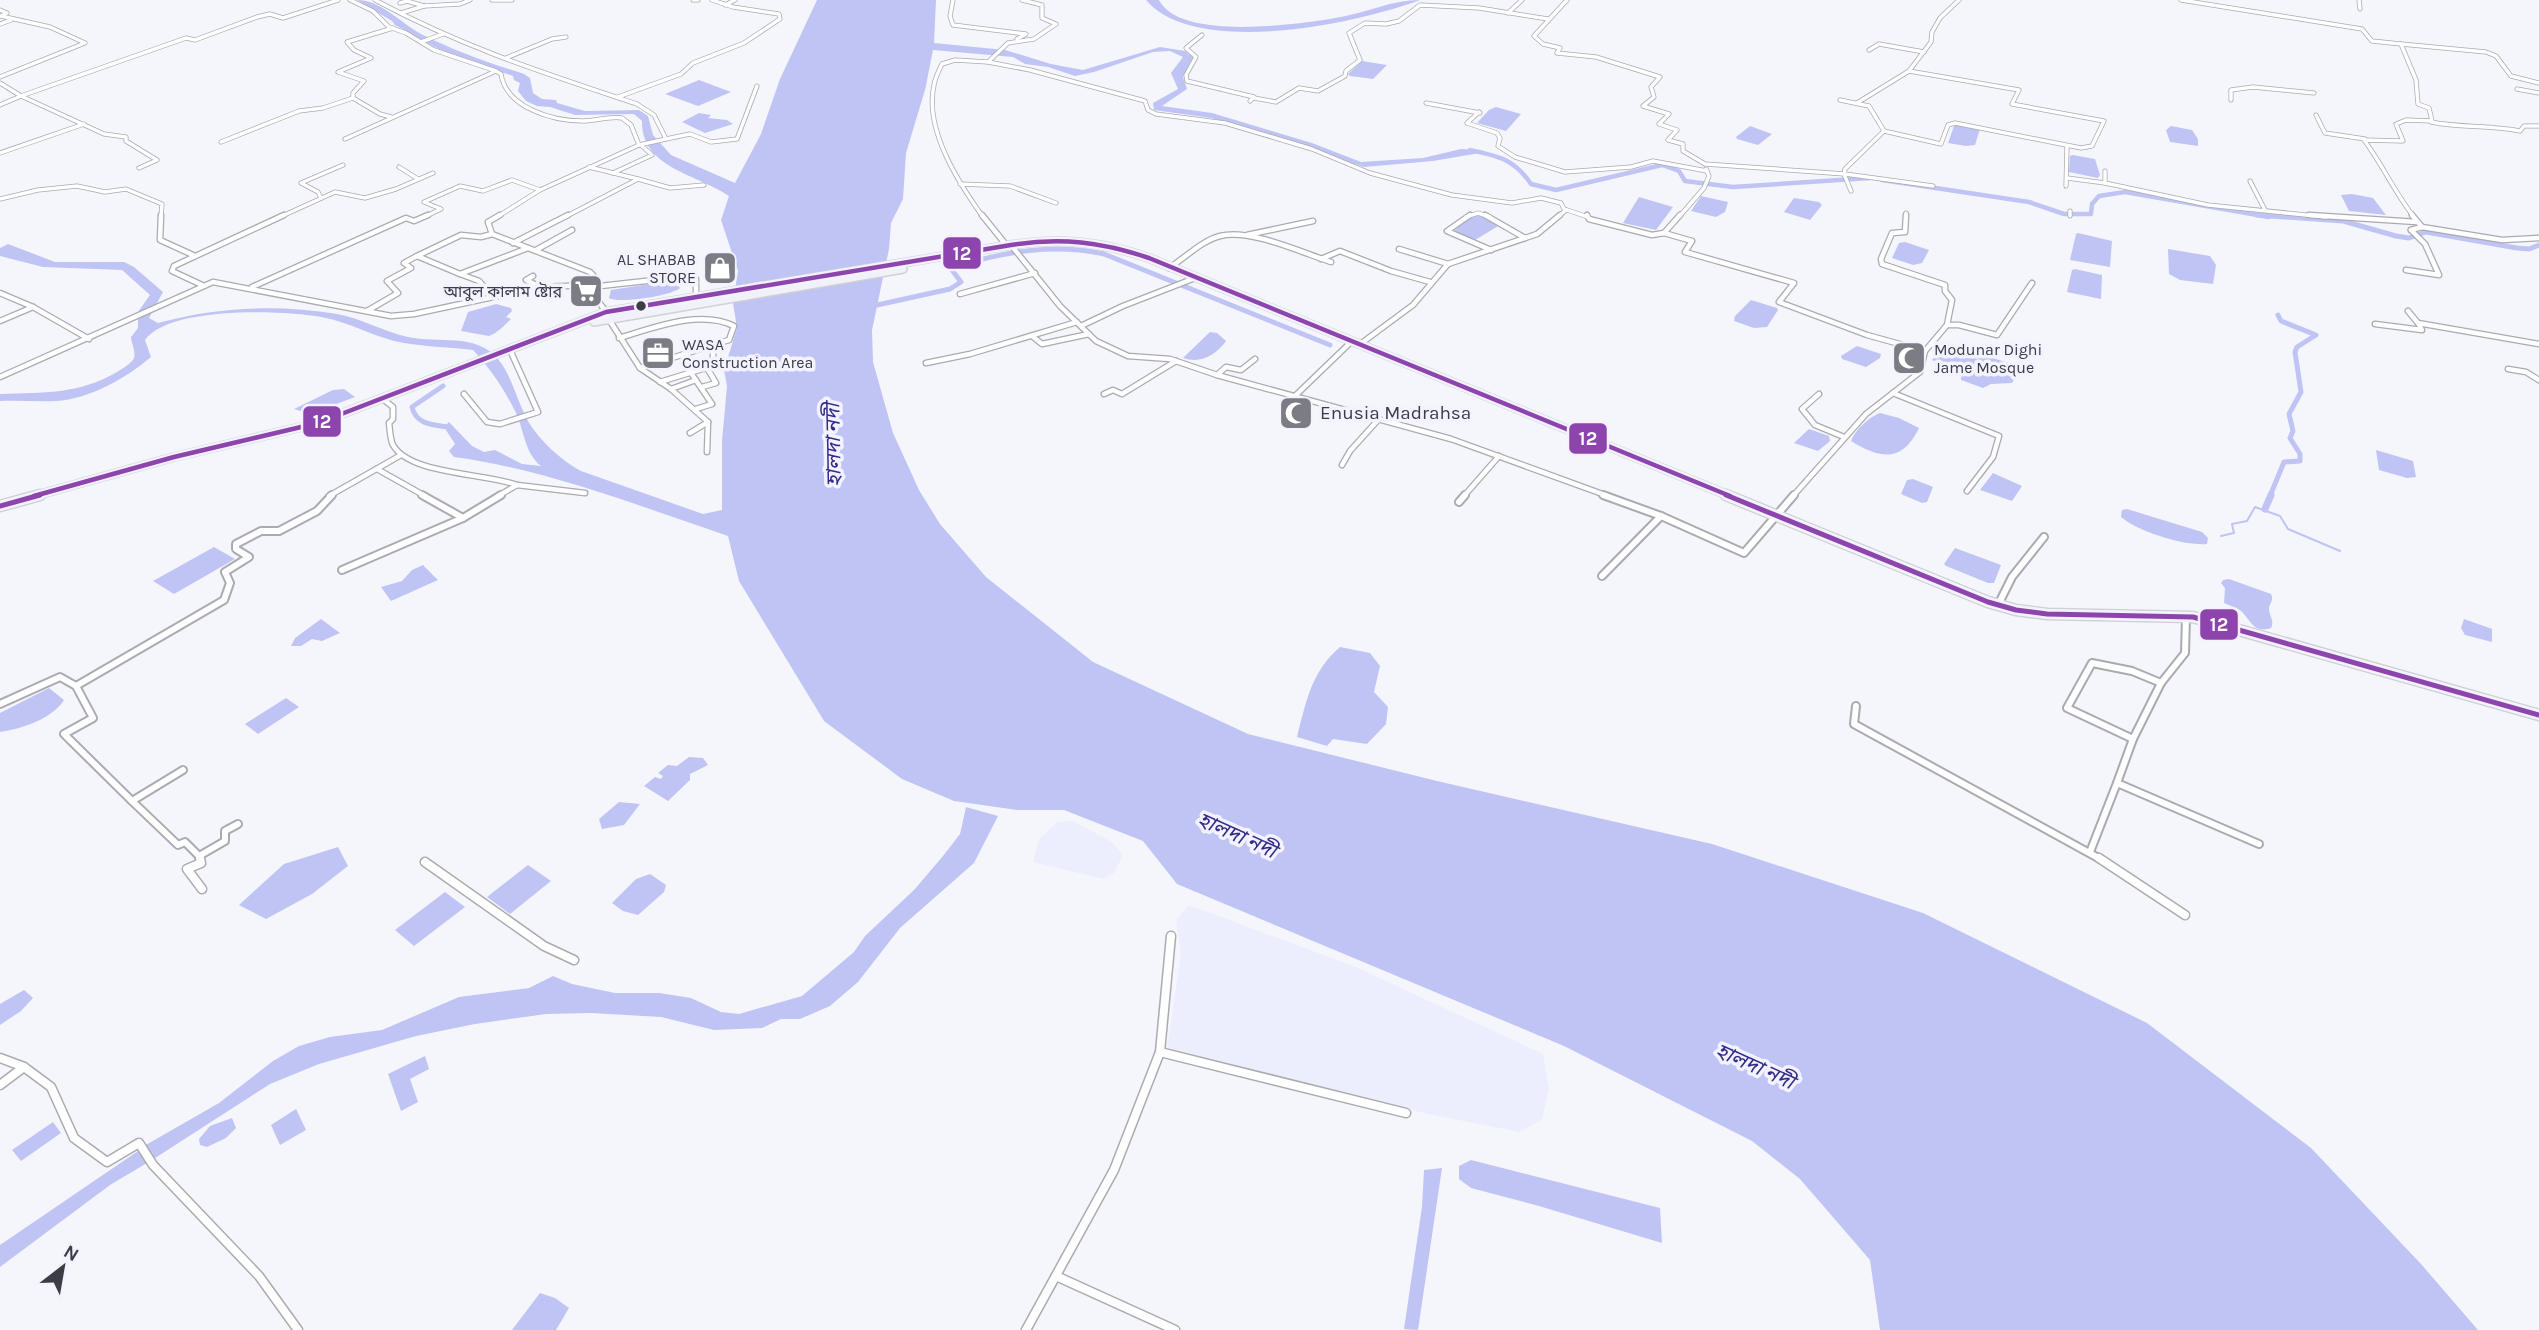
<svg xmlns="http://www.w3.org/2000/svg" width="2539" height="1330" viewBox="0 0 2539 1330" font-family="Karla,'Noto Sans Bengali',sans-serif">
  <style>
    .built { fill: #eceefd }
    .water { fill: #bfc4f4 }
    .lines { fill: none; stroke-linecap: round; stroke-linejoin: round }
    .stream { stroke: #bfc4f4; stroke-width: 2 }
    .canal-far2 { stroke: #bfc4f4; stroke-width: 4.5 }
    .canal-far1 { stroke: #bfc4f4; stroke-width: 5 }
    .canal { stroke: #bfc4f4; stroke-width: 7 }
    .street-far3-casing { stroke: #aaabb1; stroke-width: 5 }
    .street-far2-casing { stroke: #aaabb1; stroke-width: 7 }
    .street-far1-casing { stroke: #aaabb1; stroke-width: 10 }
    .street-casing { stroke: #aaabb1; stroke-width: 11 }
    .primary-far1-casing { stroke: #d0d1d5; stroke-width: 10 }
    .primary-casing { stroke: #d0d1d5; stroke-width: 13 }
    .street-far3 { stroke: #fefeff; stroke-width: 3.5 }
    .street-far2 { stroke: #fefeff; stroke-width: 4.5 }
    .street-far1 { stroke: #fefeff; stroke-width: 6 }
    .street { stroke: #fefeff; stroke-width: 8 }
    .primary-far1 { stroke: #f1f2f9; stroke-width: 7 }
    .primary { stroke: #f1f2f9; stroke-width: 10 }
    .bus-1-far1-casing { stroke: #f2f3ff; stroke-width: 9 }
    .bus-1-casing { stroke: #f2f3ff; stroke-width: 10 }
    .bus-1-far1 { stroke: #8e44ad; stroke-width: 4.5 }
    .bus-1 { stroke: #8e44ad; stroke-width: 5 }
    .bus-dot { fill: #3b3c44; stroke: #f2f3ff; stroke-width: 2.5 }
    .labels { text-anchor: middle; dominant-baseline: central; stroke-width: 7; stroke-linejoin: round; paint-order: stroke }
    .far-poi-label { font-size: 16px; fill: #3b3c44; stroke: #f2f3ff; text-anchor: end }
    .poi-label { font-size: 19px; fill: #3b3c44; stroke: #f2f3ff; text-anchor: start }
    .water-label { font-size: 21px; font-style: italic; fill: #332a89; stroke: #f2f3ff }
    .line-badge { stroke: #f2f3ff; stroke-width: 2.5 }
    .badge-label { font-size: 19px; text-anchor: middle; font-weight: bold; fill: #fff }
  </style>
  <rect width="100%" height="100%" fill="#f5f6fc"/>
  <g class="built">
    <polygon points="1073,821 1112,842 1123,855 1114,873 1104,879 1033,862 1039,839 1058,822"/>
    <polygon points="1189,905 1356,967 1543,1054 1549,1089 1542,1119 1520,1132 1428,1114 1167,1048 1181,955 1176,920"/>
  </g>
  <g class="water">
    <path d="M 357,0 C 382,0 401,24 423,35 C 455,51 489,63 524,74 L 530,78 L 533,93 L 542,99 L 556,100 L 557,103 L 585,111 L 639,110 L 648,116 L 653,135 L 671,155 L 735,183 L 761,134 L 780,79 L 817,0 L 936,0 L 934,43 L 1005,50 L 1051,64 L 1083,70 L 1160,47 L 1185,51 L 1193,57 L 1183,77 L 1187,89 L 1162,106 L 1212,113 L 1312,143 L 1361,162 L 1423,158 L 1461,149 L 1480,150 L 1480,153 L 1433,161 L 1364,167 L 1211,118 L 1154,110 L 1153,103 L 1178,89 L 1171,73 L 1183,57 L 1170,51 L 1153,52 L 1094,72 L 1075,76 L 1048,67 L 1025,64 L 1013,57 L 933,50 L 925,90 L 906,153 L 903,199 L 891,223 L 889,249 L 872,330 L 873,362 L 893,433 L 919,490 L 940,524 L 986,577 L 1093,662 L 1248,734 L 1437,781 L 1712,844 L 1923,913 L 2147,1023 L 2311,1148 L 2421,1264 L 2478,1330 L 1880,1330 L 1870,1260 L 1800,1179 L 1752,1141 L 1564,1046 L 1177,884 L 1143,841 L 1064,810 L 1017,810 L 954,801 L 902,779 L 824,721 L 739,581 L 728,536 C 639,506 548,470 454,457 L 449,451 L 455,444 L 444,427 L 449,422 L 472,446 L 484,452 L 495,450 L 522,464 L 541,466 C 524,453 524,428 515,411 C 504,389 490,368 473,350 C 450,347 427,347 404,343 C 375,338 350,322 321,317 C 283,310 169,306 145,340 L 151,357 C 125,379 89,399 56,401 C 37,402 19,400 0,401 L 0,394 C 45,392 77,395 117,372 C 123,368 131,364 134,358 C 136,351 131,343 131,337 L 138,328 L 138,312 L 150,295 L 122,270 L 43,267 L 0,256 L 0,248 L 8,244 L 55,262 L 124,262 L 134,267 L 163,292 L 149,318 L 158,323 C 216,307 277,304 337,314 C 361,318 384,332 408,337 C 438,344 475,332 498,359 C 512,376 517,401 528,421 C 539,440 562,461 581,471 L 703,514 L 722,510 L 722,441 L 727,386 L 724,370 L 737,328 L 733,303 L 738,271 L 721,220 L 729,196 C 697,174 641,168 642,121 L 634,114 L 575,115 L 550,107 L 537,106 L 526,101 L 518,91 L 520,83 L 514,80 L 513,76 L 446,53 L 395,25 L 392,21 Z"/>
    <path d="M 1146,0 L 1159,0 C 1180,42 1303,24 1341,17 C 1368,12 1392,0 1420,0 C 1356,24 1195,58 1146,0 Z"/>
    <polygon points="1362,61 1387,65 1373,79 1350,76 1348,74"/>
    <polygon points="699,80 731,92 698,106 665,94"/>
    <polygon points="1496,107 1521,114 1506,131 1477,123 1489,110"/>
    <polygon points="699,113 711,115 708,118 727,120 733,124 705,133 682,122"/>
    <polygon points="1963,125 1980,129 1975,145 1966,146 1948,143 1954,126"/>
    <polygon points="1750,126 1772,134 1758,145 1737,139 1736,137"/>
    <polygon points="2171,126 2192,130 2198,139 2198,146 2170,142 2166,130"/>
    <polygon points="2073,155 2095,159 2100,175 2098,178 2069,172 2070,156"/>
    <polygon points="2352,194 2373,198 2386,215 2349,211 2341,195"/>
    <polygon points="1701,196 1728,202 1725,212 1716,217 1691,211"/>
    <polygon points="1639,197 1673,207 1656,230 1623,223"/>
    <polygon points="1794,198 1819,202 1822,205 1810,220 1784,212"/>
    <polygon points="1475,215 1484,216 1500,225 1475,240 1452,233 1468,218"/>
    <polygon points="2078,233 2112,241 2110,267 2070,260 2076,234"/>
    <polygon points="1905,242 1929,250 1922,263 1913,265 1892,258 1899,243"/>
    <polygon points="2168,249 2210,256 2216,265 2213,284 2180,280 2169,274"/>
    <polygon points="2075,269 2102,275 2101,299 2067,292 2072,270"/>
    <path d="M 662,282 L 676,282 L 680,288 C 671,296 618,304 609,298 L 611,290 Z"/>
    <polygon points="1751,300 1777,308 1778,310 1767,327 1754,328 1734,321 1735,316"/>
    <path d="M 496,304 L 511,308 L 512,311 L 506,317 L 511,319 C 505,325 497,333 489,336 L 461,331 L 468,312 Z"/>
    <path d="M 1210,332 L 1217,333 L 1226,341 C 1216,355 1201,364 1183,358 Z"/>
    <polygon points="1946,343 2015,365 2020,369 2012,383 1991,384 1983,388 1961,380 1961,373 1932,360"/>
    <polygon points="1857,346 1881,354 1880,358 1866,367 1842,359 1841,356"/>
    <polygon points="344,389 355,397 310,414 294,409 333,390"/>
    <path d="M 1880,413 L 1899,418 L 1919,428 C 1902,463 1880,459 1851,441 C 1855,430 1869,417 1880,413 Z"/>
    <polygon points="1809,429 1829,436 1830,441 1818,451 1794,443"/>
    <polygon points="2376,450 2413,461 2416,477 2407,478 2379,470"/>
    <polygon points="1993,473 2022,486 2012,501 1980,490"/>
    <polygon points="1913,479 1933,487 1927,502 1922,503 1901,494 1907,480"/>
    <path d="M 2127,509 L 2202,532 L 2208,538 L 2207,544 C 2184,546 2139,532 2121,517 L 2122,510 Z"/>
    <polygon points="214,547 235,559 174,594 153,581"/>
    <polygon points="1955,548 2001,565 1994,583 1988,583 1946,566 1944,564"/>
    <polygon points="423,565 438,580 391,601 381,587 402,581 412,570"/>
    <path d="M 2229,579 L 2271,594 C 2274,601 2270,602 2269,608 C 2269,617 2275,620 2271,628 C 2256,633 2252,624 2244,614 C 2240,608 2230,606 2224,603 L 2225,588 L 2221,583 L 2223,580 Z"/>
    <polygon points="321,619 340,633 322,641 312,639 301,646 291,646 295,638"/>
    <polygon points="2464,619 2492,629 2492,642 2465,635 2461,628"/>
    <path d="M 1340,647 L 1370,653 L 1380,666 L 1374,692 L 1388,707 L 1386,724 L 1367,744 L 1333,739 L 1327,746 L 1297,737 C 1306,702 1311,672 1340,647 Z"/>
    <path d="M 49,688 L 64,700 C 52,719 21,729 0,732 L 0,713 Z"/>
    <polygon points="286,698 299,707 258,734 245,724"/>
    <polygon points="689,757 703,758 708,765 690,774 690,780 668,801 644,786 655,777 661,779 663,776 658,773 668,765 677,766"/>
    <polygon points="619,802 640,804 624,825 602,829 599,819"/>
    <polygon points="966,807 998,816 974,863 900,928 858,982 830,1006 800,1019 781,1019 762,1028 714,1030 661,1017 591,1013 546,1014 475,1024 416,1036 319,1064 270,1084 152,1160 144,1146 219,1103 273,1061 299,1046 330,1037 382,1030 459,997 529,988 553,976 572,984 615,993 659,993 691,998 721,1012 739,1014 802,996 854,952 865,936 914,890 943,856 960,834"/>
    <polygon points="338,847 348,866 312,894 266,919 239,905 284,864"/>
    <polygon points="528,865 551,881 510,914 487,897"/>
    <polygon points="650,874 666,885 664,892 638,915 623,911 612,903 636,879"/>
    <polygon points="445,892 465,907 414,946 395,930"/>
    <polygon points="24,990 33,998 21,1011 0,1025 0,1004"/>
    <polygon points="425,1056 429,1069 410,1079 418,1102 401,1111 388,1074"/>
    <polygon points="296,1109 306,1130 280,1145 271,1125"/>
    <polygon points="232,1118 236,1128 226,1138 207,1147 200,1145 199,1139 210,1126"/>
    <polygon points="53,1122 61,1133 21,1161 12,1150"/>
    <polygon points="141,1149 147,1163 110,1185 0,1267 0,1245"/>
    <polygon points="1471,1160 1660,1208 1662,1243 1539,1206 1471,1188 1459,1179 1459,1166"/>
    <polygon points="1442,1168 1418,1330 1404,1329 1422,1207 1424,1170"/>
    <polygon points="540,1293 555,1298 569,1308 556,1330 512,1330"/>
  </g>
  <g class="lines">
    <polyline class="stream" points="2221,536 2234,533 2232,524 2247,521 2255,507 2280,516 2288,529 2340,551"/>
    <g class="canal-far2">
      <path d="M 1470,150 C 1499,156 1514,159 1531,184 L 1556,190 L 1662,165 L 1679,171 L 1685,181 L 1733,187 L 1870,178"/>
      <polyline points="1882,180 2029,202 2064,214 2091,214 2092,204 2099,196 2125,192 2269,217"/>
    </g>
    <g class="canal-far1">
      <polyline points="2257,215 2343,221 2396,236 2409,238 2426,232 2517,248 2529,249 2539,245"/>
      <path d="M 868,307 L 950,289 L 961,282 L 952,270 L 956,266 C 1006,252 1052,243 1104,254 L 1330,345"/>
      <path d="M 443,386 L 412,407 C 416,425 434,425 449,427 L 451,431"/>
      <polyline points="2270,496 2284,462 2300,461 2300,454 2290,438 2293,431 2289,414 2301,392 2295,352 2297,347 2316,335 2281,321 2278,315"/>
    </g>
    <polyline class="canal" points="2265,509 2271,495"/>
    <g class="street-far3-casing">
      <g id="street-far3">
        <path d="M 350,0 L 373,11 L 389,27 L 406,33 L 434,50 L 496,71 L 501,74 C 506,108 553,121 583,121 C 596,121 609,116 622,118 L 631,125 L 639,145 L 540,190 L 497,217"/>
        <path d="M 375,0 C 462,47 544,73 637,104 L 654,115 L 666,139 L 639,145"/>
        <polyline points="492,0 512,0"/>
        <polyline points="693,0 698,0"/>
        <polyline points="953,0 950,16 953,25 1026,34 1017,39"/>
        <polyline points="1567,0 1534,36 1543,44 1560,48 1557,53 1596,57 1660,77 1651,87 1654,97 1643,106 1669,114 1659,124 1677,130 1668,140 1683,144 1683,151 1705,164 1845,174 1933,186"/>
        <path d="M 2181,0 L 2362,29 L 2372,41 L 2401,44 L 2416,80 L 2418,104 L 2429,108 L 2432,121 L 2406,120 L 2396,124 L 2403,141 L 2364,140 C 2383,165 2394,192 2414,217"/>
        <polyline points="2359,0 2360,9"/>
        <polyline points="400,3 407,1 424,6"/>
        <polyline points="725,5 735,0"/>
        <polyline points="0,10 7,13 1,16 50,27 85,43 0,77"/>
        <polyline points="401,13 424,6 460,4 470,0"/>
        <polyline points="1508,13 1522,0"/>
        <polyline points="0,24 11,20"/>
        <polyline points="1202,35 1186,48 1196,57 1186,75 1187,81 1254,97 1250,101"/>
        <polyline points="421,42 443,34"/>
        <polyline points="2401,44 2486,52 2496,56 2511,76 2539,83"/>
        <polyline points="1869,50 1879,44 1924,52"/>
        <polyline points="506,58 552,39 566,37"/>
        <polyline points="988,62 1030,70 1145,101 1148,110 1156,114 1225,123 1312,149 1370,173 1452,195 1512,203 1541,198 1561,203 1564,209 1588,217"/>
        <polyline points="0,83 21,96 0,105"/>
        <polyline points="2517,89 2539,93"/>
        <polyline points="21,96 186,38 195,40 257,17 270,14 283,18 338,0"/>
        <polyline points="21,96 104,134 126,137 126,141 157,160 139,168"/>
        <polyline points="618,97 681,74 693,63 744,43 780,19 779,14 733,7 712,0"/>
        <polyline points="1254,98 1276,102 1299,88 1318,91 1345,76 1346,71 1360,60 1349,33 1365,23 1386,24 1399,21 1420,5 1479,8 1548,19"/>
        <polyline points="1840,100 1869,106 1884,131"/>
        <polyline points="2231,100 2231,90 2253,87 2314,93"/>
        <polyline points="1426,103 1480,113"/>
        <polyline points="1857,103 1909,71 1931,42 1932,32 1940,18 1959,0"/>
        <polyline points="1479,112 1467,123 1497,133 1500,138 1498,146 1515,157 1565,172 1631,167 1653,161 1707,171"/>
        <polyline points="2316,115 2325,133 2365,139"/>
        <polyline points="391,117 380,114 353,98 353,93 364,81 338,72 371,58 354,50 347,42 393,28"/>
        <path d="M 2431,122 C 2461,128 2490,125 2520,131 L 2524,126 L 2539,126"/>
        <polyline points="345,139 496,71"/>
        <polyline points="666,139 690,134 711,142 737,139 757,86"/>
        <polyline points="221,142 299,111 323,108 353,98"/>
        <polyline points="0,153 84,124"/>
        <polyline points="399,167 418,179"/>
        <polyline points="2105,171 2105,183 2208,205 2326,217"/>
        <polyline points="613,173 652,155 641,145"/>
        <polyline points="2067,178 2105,183"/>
        <polyline points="638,179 670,188 704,185"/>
        <polyline points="2250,181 2265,210"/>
        <polyline points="960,184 1010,186 1056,203"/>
        <polyline points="2066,186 2067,147"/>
        <polyline points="1851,191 1844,174 1845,169 1884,131 1941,144 1948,125 1955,123 2081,148 2092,146 2104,121 2012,104 2019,90 1909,71"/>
        <polyline points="321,198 318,192 301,183 343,165"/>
        <polyline points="0,199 38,190 77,186 105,192 126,189 162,204 161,217"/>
        <polyline points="2070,211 2070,216"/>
        <polyline points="280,217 335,192 365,198 396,189 433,173"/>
        <polyline points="424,217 441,209 424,202 460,186 483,191 512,180 540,190"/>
        <polyline points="565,217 638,179 589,167"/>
        <path d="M 983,217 C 958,182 924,129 934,85 C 935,78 939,70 942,64 L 955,60 L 988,62 L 1008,43 L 1034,39 L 1056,24 L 1042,18 L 1042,5 L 1022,0"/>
        <polyline points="1466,217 1478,213 1490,217"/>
        <polyline points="1558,217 1566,210"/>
        <polyline points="1679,217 1704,188 1709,176 1706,169"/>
        <polyline points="1906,217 1906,213"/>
      </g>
    </g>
    <g class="street-far2-casing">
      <g id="street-far2">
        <polyline points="161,215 160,240 193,255"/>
        <polyline points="500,215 488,222 492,234 590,272 593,275 594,295 606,312"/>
        <polyline points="982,215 1007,246"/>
        <polyline points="1470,215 1447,231 1491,250"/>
        <polyline points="1485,215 1525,238"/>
        <polyline points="1587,215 1589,219 1652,235 1664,233 1692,241 1685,252 1794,283 1779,302 1867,335 1925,351"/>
        <polyline points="2309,215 2417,222"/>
        <polyline points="2412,215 2422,227"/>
        <polyline points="2411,230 2422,227 2502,240 2539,238"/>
        <polyline points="1664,233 1680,215"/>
        <polyline points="1247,235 1313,221"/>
        <polyline points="513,243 568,215"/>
        <polyline points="1011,245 1060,306 1096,341 1128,356 1170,359 1217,375 1451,439 1608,496"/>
        <polyline points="1399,249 1448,264"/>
        <polyline points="536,250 572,230"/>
        <polyline points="417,256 461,235 481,237 492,234"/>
        <polyline points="1321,259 1340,251 1391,271 1430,282"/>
        <path d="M 1169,268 C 1185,258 1201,241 1220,236 C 1249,228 1303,253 1331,262"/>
        <polyline points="2406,270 2439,275 2425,244 2411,230"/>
        <polyline points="533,276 526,280 540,287"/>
        <polyline points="202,285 172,271 174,266 284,215"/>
        <polyline points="252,287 406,218 414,221 428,215"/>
        <polyline points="591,287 691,276 696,279 696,296"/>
        <polyline points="0,293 33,307 89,339"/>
        <polyline points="960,294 1035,273"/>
        <polyline points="492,296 479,281 460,274 528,248"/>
        <polyline points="367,311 398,293 387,281 411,268 404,263 417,256 460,274"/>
        <polyline points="2408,311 2418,323 2539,344"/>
        <polyline points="608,318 640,368 671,389 708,422 690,433"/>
        <polyline points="0,321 33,307"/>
        <polyline points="2375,324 2422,330 2418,323"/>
        <polyline points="1947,325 1959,325 1997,335 2032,283"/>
        <polyline points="1081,326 1123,306 1195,278"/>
        <polyline points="1032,336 1042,344 1089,334"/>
        <path d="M 619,338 C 653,328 700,309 734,326 L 729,340 L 640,368"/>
        <polyline points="1359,345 1413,305 1448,264 1537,234 1560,215"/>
        <polyline points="926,363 970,354 1077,322"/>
        <polyline points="2508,369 2526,372 2539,380"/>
        <polyline points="691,373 712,404 696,409"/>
        <polyline points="1217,375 1226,367 1241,370 1255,359"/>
        <polyline points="0,377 213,282 391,316 414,314 540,287 591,285"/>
        <polyline points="660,382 712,366 714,346"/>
        <polyline points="702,387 716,383 707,368"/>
        <polyline points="671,389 696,380"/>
        <polyline points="1893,393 1999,436 1993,457 1967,491"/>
        <polyline points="464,394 487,422 500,424 538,412 510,350"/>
        <polyline points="1104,394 1113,390 1122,394 1176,361"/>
        <polyline points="1819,394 1802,409 1815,425 1844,437"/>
        <polyline points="1296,395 1351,342"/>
        <path d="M 383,399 L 393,407 L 393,419 L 389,423 C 390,430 390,439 393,445 C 410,475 486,473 517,485"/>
        <polyline points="707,452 708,422"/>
        <polyline points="1342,465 1350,451 1378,420"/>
        <polyline points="377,469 425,496"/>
        <polyline points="329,496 401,455"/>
        <polyline points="498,496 517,485 585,493"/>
        <polyline points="1464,496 1499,456"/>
        <polyline points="1793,496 1866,414 1920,372 1925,351 1947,325 1952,300 1945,291 1945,285 1882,264 1881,259 1892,233 1905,232 1906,215"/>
      </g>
    </g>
    <g class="street-far1-casing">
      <g id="street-far1">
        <polyline points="422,495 463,518 501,495"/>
        <polyline points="1603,495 1661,516 1744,553 1794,495"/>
        <polyline points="1459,502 1465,495"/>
        <polyline points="342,570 463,518"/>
        <polyline points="1602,576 1661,516"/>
        <polyline points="1998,605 2012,577 2044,537"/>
        <polyline points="76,686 224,600 230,583 225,572 249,557 236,549 236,544 261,531 279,531 317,511 332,495"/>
        <polyline points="0,704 60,677 76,686 93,718 64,734 132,801"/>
        <polyline points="1856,706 1854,724 2102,860"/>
        <polyline points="2133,739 2161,683"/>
        <polyline points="183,770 132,801 178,845 185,842 199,856"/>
        <polyline points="2117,783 2133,739 2067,708 2092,663 2132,671 2161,683 2185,653 2186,617"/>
        <polyline points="2090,852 2117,783 2259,844"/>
        <polyline points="200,860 199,856 225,841 225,831 238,824"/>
      </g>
    </g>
    <g class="street-casing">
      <g id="street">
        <polyline points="200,858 201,863 187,869 202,889"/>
        <polyline points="2099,858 2185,915"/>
        <polyline points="425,862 544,946 574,960"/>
        <polyline points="1160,1052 1171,936"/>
        <polyline points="0,1058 24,1067 51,1087 74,1138 107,1162 139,1143 153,1165 259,1276 298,1330"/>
        <polyline points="0,1085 24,1067"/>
        <polyline points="1056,1276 1175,1330"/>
        <polyline points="1026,1330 1114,1170 1160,1052 1406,1113"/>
      </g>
    </g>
    <g class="primary-far1-casing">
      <g id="primary-far1">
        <polyline points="594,322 903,269"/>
        <path d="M 34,496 L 174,457 L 318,423 L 606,312 L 1011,245 C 1061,237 1102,242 1149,258 L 1730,496"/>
      </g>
    </g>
    <g class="primary-casing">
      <g id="primary">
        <polyline points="1726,495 1988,602 2016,610 2047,614 2193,617 2539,715"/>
        <polyline points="0,506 40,495"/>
      </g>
    </g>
    <use href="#street-far3" class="street-far3"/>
    <use href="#street-far2" class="street-far2"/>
    <use href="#street-far1" class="street-far1"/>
    <use href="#street" class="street"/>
    <use href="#primary-far1" class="primary-far1"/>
    <use href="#primary" class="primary"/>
    <g class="bus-1-far1-casing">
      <path id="bus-1-far1" d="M 34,496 L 174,457 L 318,423 L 606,312 L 1011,245 C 1061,237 1102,242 1149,258 L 1730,496"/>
    </g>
    <g class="bus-1-casing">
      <g id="bus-1">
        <polyline points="1726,495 1988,602 2016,610 2047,614 2193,617 2539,715"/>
        <polyline points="0,506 40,495"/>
      </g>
    </g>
    <use href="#bus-1-far1" class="bus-1-far1"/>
    <use href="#bus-1" class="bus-1"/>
  </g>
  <defs>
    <g id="shop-square" transform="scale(1.75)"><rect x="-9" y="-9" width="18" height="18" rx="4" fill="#7c7d84" stroke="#f2f3ff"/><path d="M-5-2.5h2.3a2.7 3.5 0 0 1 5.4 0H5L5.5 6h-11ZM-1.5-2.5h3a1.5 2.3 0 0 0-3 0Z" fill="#fff"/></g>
    <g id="supermarket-square" transform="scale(1.75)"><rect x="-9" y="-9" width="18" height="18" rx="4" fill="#7c7d84" stroke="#f2f3ff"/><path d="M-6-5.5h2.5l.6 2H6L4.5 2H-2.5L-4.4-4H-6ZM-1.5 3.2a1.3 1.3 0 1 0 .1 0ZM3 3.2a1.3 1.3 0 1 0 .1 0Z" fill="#fff"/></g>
    <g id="office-square" transform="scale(1.75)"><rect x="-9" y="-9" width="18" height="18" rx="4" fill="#7c7d84" stroke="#f2f3ff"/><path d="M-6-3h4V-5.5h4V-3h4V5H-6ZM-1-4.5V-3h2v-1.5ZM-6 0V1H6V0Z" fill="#fff"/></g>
    <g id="mosque-square" transform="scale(1.75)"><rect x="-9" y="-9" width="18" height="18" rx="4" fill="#7c7d84" stroke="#f2f3ff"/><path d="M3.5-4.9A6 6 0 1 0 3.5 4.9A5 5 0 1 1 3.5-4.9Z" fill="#fff"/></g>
  </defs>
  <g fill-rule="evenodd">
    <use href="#shop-square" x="720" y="268"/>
    <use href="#supermarket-square" x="586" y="291"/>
    <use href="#office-square" x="658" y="353"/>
    <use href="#mosque-square" x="1909" y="358"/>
    <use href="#mosque-square" x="1296" y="413"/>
  </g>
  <circle class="bus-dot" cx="641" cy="306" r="6"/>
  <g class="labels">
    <g class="far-poi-label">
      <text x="696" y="259">AL SHABAB<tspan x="696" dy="18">STORE</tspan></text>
      <text x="562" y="291">আবুল কালাম ষ্টোর</text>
      <text x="682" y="344" text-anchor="start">WASA<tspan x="682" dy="18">Construction Area</tspan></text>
      <text x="1934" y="349" text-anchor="start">Modunar Dighi<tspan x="1934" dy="18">Jame Mosque</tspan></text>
    </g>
    <g class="poi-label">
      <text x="1320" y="413">Enusia Madrahsa</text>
    </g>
    <g class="water-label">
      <text transform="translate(833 445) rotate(-91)">হালদা নদী</text>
      <text transform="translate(1237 835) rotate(24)">হালদা নদী</text>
      <text transform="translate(1755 1066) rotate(24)">হালদা নদী</text>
    </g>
  </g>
  <g class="line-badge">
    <rect x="942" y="236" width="40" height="34" rx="7" fill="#8e44ad"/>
    <rect x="302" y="405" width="40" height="33" rx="7" fill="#8e44ad"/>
    <rect x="1568" y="422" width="40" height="33" rx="7" fill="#8e44ad"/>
    <rect x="2199" y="608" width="40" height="33" rx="7" fill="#8e44ad"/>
  </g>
  <g class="badge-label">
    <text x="962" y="260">12</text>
    <text x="322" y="428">12</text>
    <text x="1588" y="445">12</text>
    <text x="2219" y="631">12</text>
  </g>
  <g transform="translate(63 1267) rotate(31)" stroke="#f2f3ff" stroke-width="5" paint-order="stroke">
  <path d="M0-5L12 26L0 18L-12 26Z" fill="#3b3c44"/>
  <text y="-10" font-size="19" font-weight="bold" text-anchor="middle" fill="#3b3c44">N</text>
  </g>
</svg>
